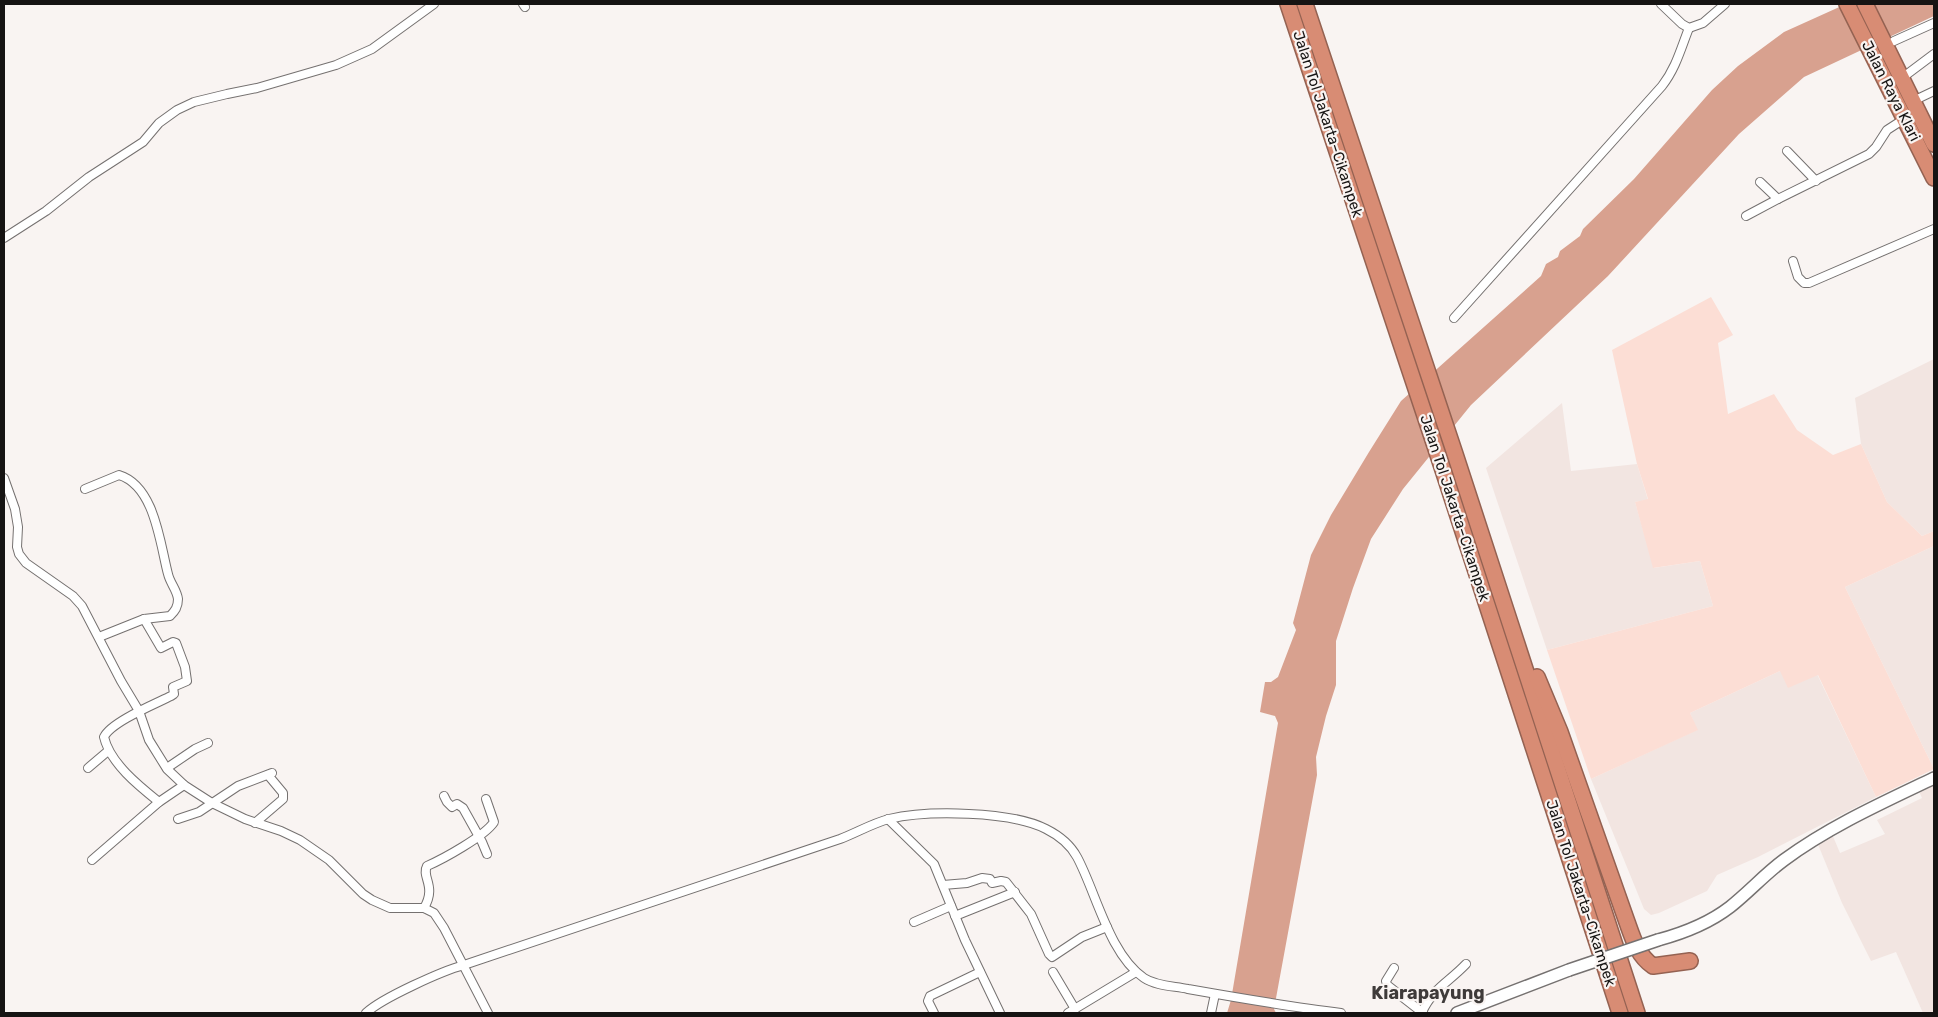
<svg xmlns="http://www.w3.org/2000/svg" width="1938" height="1017" viewBox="0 0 1938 1017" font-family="Rubik,sans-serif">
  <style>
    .built { fill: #f2e5e1 }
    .green { fill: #fcded5 }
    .water { fill: #d8a18f }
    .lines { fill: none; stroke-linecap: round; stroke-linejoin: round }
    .street-casing { stroke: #757170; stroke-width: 10 }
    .secondary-casing { stroke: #757170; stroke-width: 14 }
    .highway-casing { stroke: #946252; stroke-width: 18 }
    .street { stroke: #fff; stroke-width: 8 }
    .secondary { stroke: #fff; stroke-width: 11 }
    .highway { stroke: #d88c74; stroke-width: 15 }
    .secondary-bridge-casing { stroke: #757170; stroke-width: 14; stroke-linecap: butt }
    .secondary-bridge { stroke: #fff; stroke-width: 11 }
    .labels { text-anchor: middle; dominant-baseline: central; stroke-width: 4.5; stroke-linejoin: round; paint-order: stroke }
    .street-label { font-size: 15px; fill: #161413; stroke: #f9f4f2 }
    .quarter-label { font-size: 18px; font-weight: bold; fill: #3f3b3a; stroke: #f9f4f2 }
  </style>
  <rect width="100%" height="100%" fill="#f9f4f2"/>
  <g class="built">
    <polygon points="1934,359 1934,531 1922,536 1887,502 1861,444 1855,398"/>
    <polygon points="1562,403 1571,471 1637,464 1648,500 1635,502 1654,568 1700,561 1713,606 1547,650 1486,468"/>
    <polygon points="1934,546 1934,769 1845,587"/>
    <polygon points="1780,671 1817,674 1876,797 1758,857 1717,875 1707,891 1659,913 1651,915 1644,909 1591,779 1697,730 1690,713"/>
    <polygon points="1934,781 1934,1013 1923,1013 1896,952 1871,961 1842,903 1817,842 1832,834 1840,853 1885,834 1877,820 1922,798 1918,789"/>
  </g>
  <polygon class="green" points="1711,297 1733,335 1718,343 1728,414 1774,394 1797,430 1833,455 1861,444 1887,502 1922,536 1934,531 1934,546 1845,587 1934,769 1876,797 1818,675 1788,688 1780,671 1690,713 1698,730 1591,779 1547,650 1713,606 1700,561 1653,568 1635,502 1648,499 1637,464 1612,350"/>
  <polygon class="water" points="1846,4 1934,4 1934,16 1804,77 1739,134 1608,276 1471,405 1403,489 1371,539 1353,588 1336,641 1336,685 1326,716 1316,757 1317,775 1274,1009 1276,1013 1227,1013 1231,1000 1278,723 1275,716 1260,712 1265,682 1271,682 1278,677 1296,630 1293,623 1311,555 1331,515 1369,452 1401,401 1541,276 1546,264 1558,257 1560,251 1580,236 1583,229 1634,179 1712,90 1738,66 1784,32"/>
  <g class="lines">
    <g class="street-casing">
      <g id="street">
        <polyline points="523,4 525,7"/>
        <polyline points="1661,4 1682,24 1689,28 1703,23 1725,4"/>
        <polyline points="1894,41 1934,23"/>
        <polyline points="1902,78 1934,54"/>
        <polyline points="1913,101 1934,91"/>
        <polyline points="1787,151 1816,181"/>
        <polyline points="1760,182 1778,199 1869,154 1876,147 1887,130 1904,119"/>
        <polyline points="1746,216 1778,199"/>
        <polyline points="4,238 46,211 89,177 143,142 159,123 177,110 194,102 227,94 257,88 336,65 372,49 434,4"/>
        <polyline points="1793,261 1798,277 1804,283 1809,283 1934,229"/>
        <path d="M 1454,318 L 1662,86 C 1676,68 1681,48 1689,28"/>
        <polyline points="4,478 15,509 18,527 17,547 19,554 26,563 73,596 82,606 121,681 139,711 149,740 167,769 184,785 212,803 245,819 281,831 300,840 329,860 363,894 372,900 390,908 424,908 434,913 444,928 488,1013"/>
        <path d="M 85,489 L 119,475 C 155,486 160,544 168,574 C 170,583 177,590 178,599 C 178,607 175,611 170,616 L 144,619 L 99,637"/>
        <path d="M 144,619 L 161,648 L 173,642 L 176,643 L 185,667 L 187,681 L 173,687 L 174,694 L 171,696 C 155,704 111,722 104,737 C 110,763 139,786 159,802"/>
        <polyline points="88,768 108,751"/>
        <polyline points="167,768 195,749 208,743"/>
        <polyline points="444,796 447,802 452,807 457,804 463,808 482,842 487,854"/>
        <polyline points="178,819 199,812 238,786 272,773"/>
        <polyline points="888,819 934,864 965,940 1000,1013"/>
        <polyline points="255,823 283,799 283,793 268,775"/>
        <polyline points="92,860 159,802 184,785"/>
        <polyline points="943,885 967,883 982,878 990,879 992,883 1001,881 1006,882 1031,914 1049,954 1052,957 1082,937 1107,927"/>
        <path d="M 424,908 C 437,886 421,877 427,866 C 443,859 485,836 494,822 L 486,799"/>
        <polyline points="955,916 1015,892"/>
        <polyline points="914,922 951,906"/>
        <polyline points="1394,968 1386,981 1387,985 1423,1013"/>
        <polyline points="1053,972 1075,1009"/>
        <path d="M 1422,1012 C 1434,987 1448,983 1466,964"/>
        <path d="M 366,1013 C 382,998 442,971 464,965 L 840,839 C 856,833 873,823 889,819 C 927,810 1011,811 1046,829 C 1058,835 1070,844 1077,857 C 1096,892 1109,954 1144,978 C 1156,986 1174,986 1188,989 C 1239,998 1290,1007 1341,1013"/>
        <polyline points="934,1013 928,1001 930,996 980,972"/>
        <polyline points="1068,1013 1136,972"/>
        <polyline points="1211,1013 1215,994"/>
      </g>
    </g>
    <g class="secondary-casing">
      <g id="secondary">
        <path d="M 1658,940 C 1684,933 1708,924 1730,907 C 1749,892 1765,874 1784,860 C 1830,826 1884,802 1934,778"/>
        <polyline points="1457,1013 1569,970"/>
      </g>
    </g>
    <g class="highway-casing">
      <g id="highway">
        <polyline points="1288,4 1443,470 1620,1013"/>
        <polyline points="1305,4 1455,454 1637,1013"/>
        <polyline points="1847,4 1934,178"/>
        <polyline points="1865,4 1934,144"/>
        <path d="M 1537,677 L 1560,732 L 1627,922 C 1633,939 1638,956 1653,966 L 1690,961"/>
      </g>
    </g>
    <use href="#street" class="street"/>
    <use href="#secondary" class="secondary"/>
    <use href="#highway" class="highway"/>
    <g class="secondary-bridge-casing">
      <polyline id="secondary-bridge" points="1569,970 1658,940"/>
    </g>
    <use href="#secondary-bridge" class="secondary-bridge"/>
  </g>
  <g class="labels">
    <g class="street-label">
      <text transform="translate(1891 91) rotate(63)">Jalan Raya Klari</text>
      <text transform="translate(1328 124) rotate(72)">Jalan Tol Jakarta–Cikampek</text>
      <text transform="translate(1455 508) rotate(72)">Jalan Tol Jakarta–Cikampek</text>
      <text transform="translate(1581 893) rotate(72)">Jalan Tol Jakarta–Cikampek</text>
    </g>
    <g class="quarter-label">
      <text x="1428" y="993">Kiarapayung</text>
    </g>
  </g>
  <rect width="1938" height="1017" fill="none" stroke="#161413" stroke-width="10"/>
</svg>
